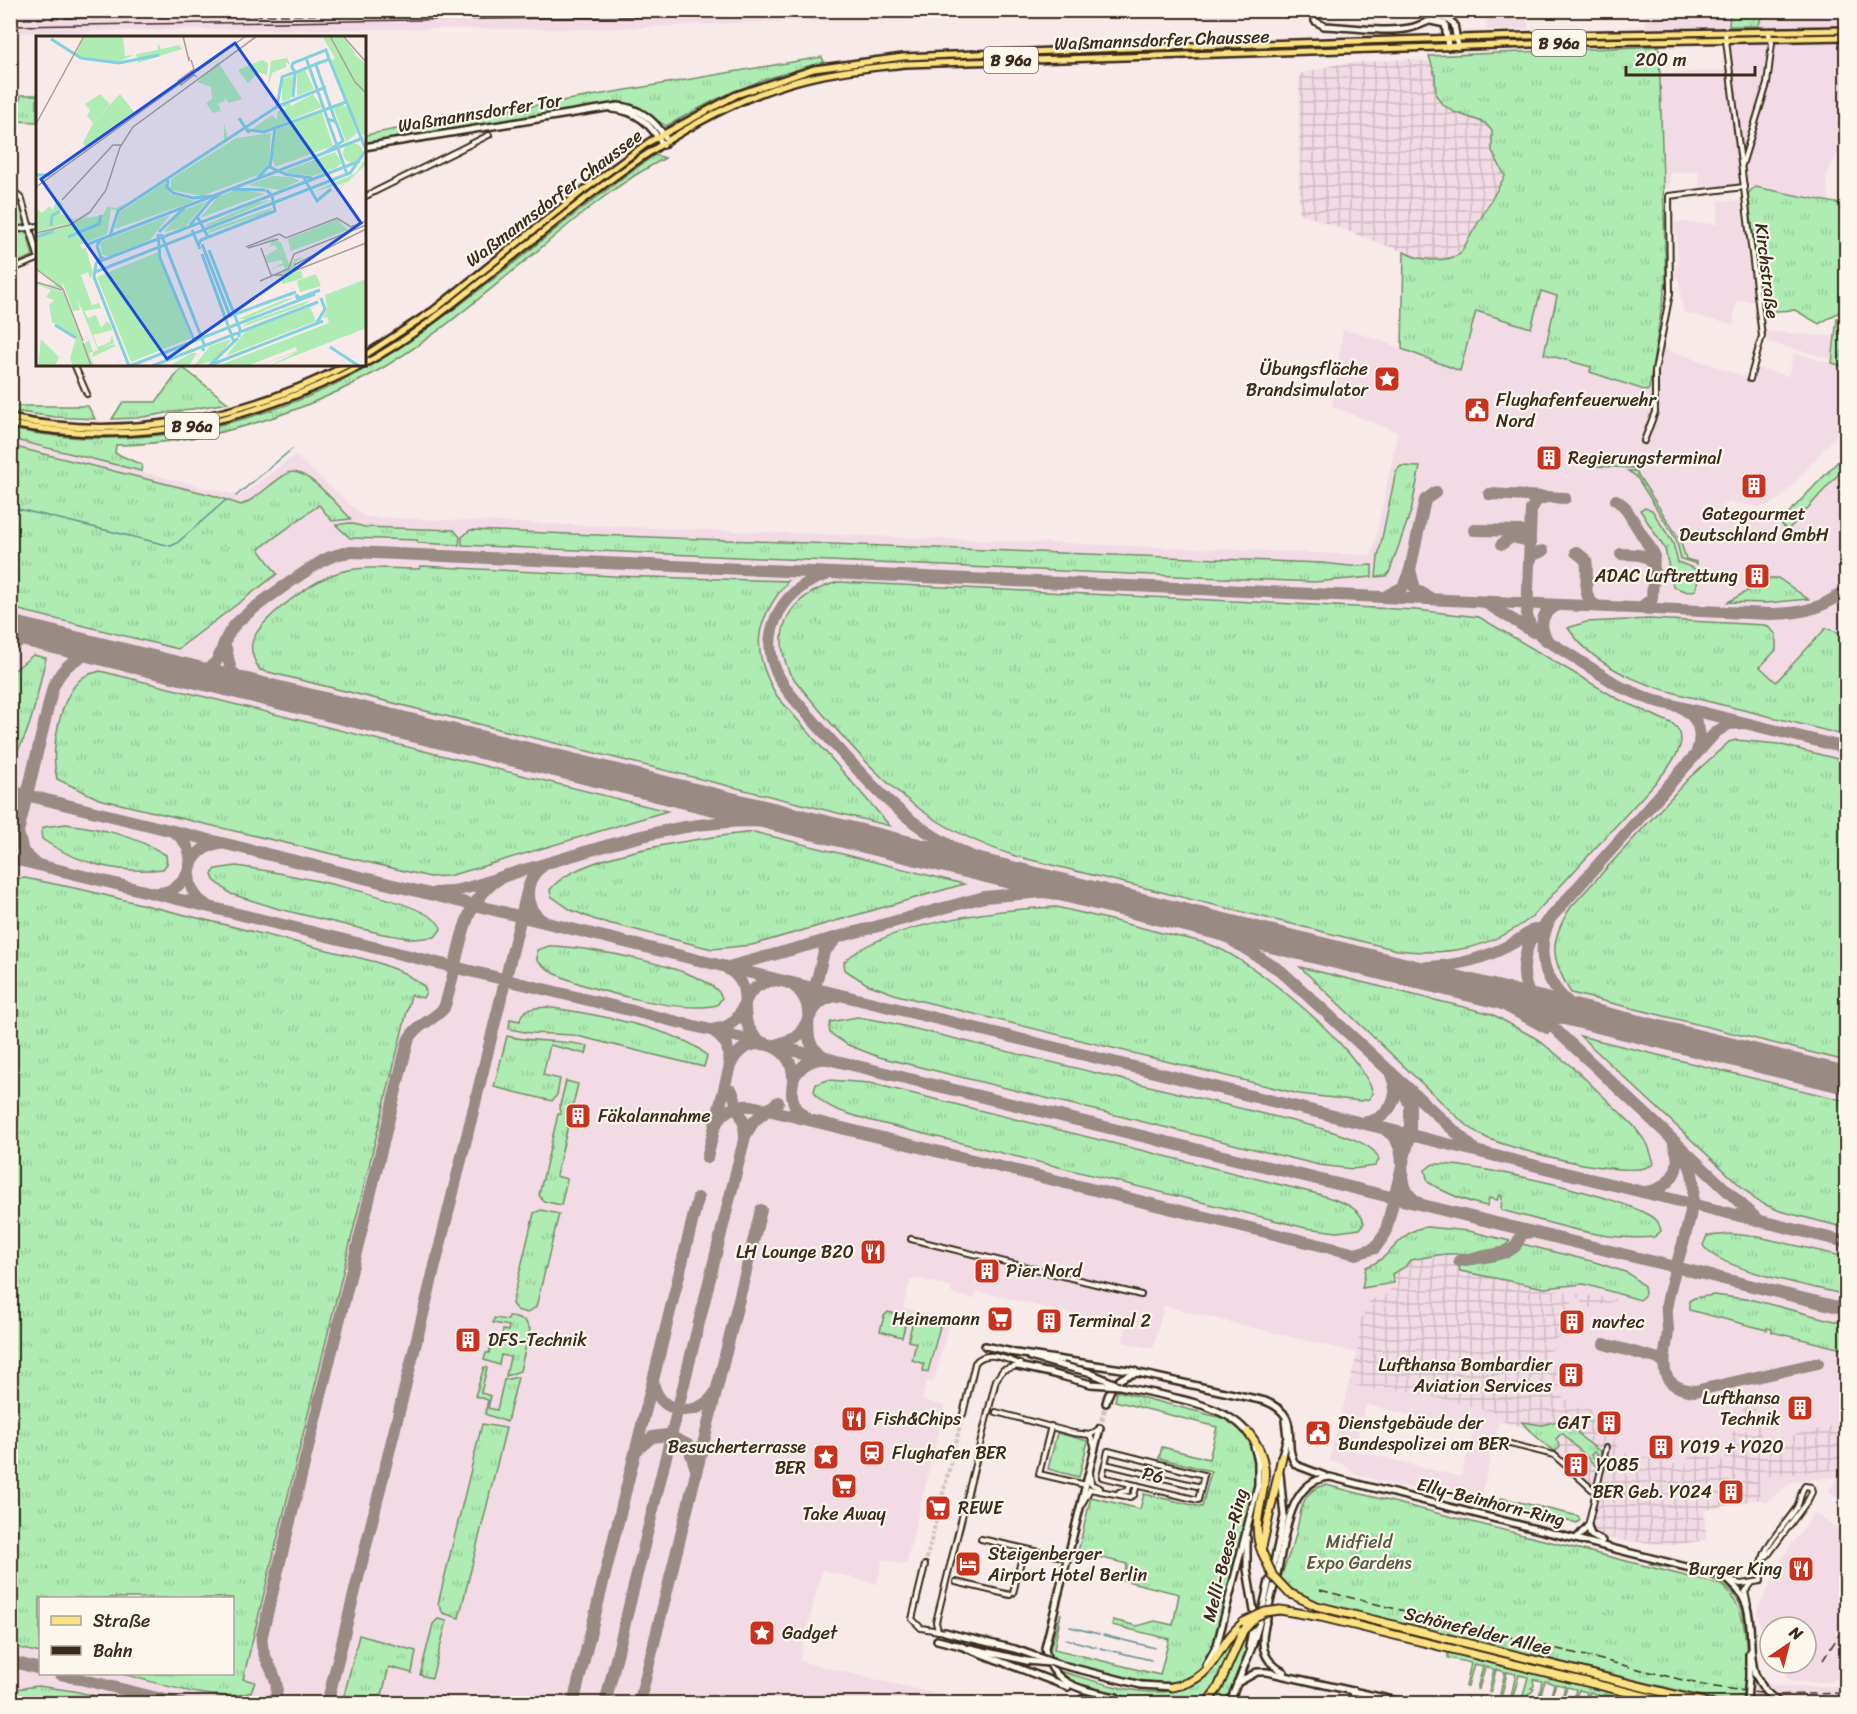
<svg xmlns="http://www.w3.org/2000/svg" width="1857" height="1714" viewBox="0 0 1857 1714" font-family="Sriracha,sans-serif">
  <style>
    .built { fill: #f2dbe5; fill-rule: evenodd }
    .industrial { fill: url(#industrial-grid) }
    .grass { fill: url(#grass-tufts); stroke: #748b68; stroke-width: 1.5 }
    .cemetery { fill: url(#cemetery-stones); stroke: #748b68; stroke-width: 1.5 }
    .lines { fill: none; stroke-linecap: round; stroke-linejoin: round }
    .stream { stroke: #668e92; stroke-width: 1.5 }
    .taxiway { stroke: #998a84; stroke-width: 12 }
    .runway { stroke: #998a84; stroke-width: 28 }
    .street-tunnel { stroke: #d1c4c0; stroke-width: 4; stroke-dasharray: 4 2; stroke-linecap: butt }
    .secondary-tunnel { stroke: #d1c4c0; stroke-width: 5; stroke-dasharray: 5 2.5; stroke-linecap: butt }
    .street-casing { stroke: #3b2a1e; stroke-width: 8 }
    .secondary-casing { stroke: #3b2a1e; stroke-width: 10 }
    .primary-casing { stroke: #3b2a1e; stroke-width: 10 }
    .highway-casing { stroke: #3b2a1e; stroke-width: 11 }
    .street { stroke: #fbf7ec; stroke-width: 4 }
    .secondary { stroke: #fbf7ec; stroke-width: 5 }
    .primary { stroke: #fbe180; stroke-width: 5 }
    .highway { stroke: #fbe180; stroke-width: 7 }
    .tram { stroke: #3b2a1e; stroke-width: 1.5 }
    .rail { stroke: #3b2a1e; stroke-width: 1.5; stroke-dasharray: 9 4.5; stroke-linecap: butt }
    .secondary-bridge-casing { stroke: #3b2a1e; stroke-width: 10; stroke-linecap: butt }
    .highway-bridge-casing { stroke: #3b2a1e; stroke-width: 11; stroke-linecap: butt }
    .secondary-bridge { stroke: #fbf7ec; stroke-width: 5 }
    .highway-bridge { stroke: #fbe180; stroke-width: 7 }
    .labels { text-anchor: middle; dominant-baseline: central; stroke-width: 4.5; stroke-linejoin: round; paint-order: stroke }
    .shield { fill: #fbf7ec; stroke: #75685c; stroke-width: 1.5 }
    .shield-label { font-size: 16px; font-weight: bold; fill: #3b2a1e }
    .street-label { font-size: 18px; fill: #3b2a1e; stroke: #fbf7ec }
    .poi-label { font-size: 18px; fill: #3b2a1e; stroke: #fbf7ec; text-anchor: start }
    .park-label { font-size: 18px; fill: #585a43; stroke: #fbf7ec }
    .inset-river { fill: none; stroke: #82d0e0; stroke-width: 3 }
    .inset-road { fill: none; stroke: #ac9d98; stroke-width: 1.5 }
    .view { fill: #1d4ed8; fill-opacity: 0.15; stroke: #1d4ed8; stroke-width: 3 }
    .inset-edge { fill: none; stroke: #3b2a1e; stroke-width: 3 }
  </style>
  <defs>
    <pattern id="industrial-grid" width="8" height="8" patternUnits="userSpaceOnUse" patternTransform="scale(1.5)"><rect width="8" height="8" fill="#f2dbe5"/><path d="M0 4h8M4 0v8" fill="none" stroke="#d0bcc4"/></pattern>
    <pattern id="grass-tufts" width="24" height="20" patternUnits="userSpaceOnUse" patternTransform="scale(1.5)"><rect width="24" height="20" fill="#aeecb3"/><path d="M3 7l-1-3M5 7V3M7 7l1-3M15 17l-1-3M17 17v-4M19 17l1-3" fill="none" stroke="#97cb9a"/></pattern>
    <pattern id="cemetery-stones" width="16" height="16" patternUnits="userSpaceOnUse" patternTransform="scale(1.5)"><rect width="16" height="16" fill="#aeecb3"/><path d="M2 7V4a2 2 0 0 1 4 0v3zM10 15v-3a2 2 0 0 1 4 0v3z" fill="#97cb9a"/></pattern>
  </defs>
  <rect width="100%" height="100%" fill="#f7eae9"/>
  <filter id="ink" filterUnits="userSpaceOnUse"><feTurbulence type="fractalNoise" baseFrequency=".0167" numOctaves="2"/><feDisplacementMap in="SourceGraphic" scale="12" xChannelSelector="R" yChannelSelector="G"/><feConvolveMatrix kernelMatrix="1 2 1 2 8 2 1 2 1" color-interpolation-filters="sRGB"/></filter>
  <g filter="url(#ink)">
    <g class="built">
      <polygon points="10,11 61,10 1396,11 1275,18 787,21 595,29 217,29 11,33"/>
      <polygon points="1528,11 1528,29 1487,30 1486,12"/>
      <polygon points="1646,11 1730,11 1730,26 1759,26 1761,17 1772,16 1773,11 1846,11 1844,40 1846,41 1846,152 1839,151 1826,175 1829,201 1743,185 1700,187 1698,171 1670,173 1670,184 1665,191 1660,73 1724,71 1723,34 1729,27 1646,29"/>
      <polygon points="1719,200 1740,201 1754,301 1736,301 1733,325 1683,312 1679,280 1675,276 1678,257 1675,222 1717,224"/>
      <path d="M 1541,290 L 1557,296 L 1544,354 L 1592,367 L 1590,372 L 1647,391 L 1650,386 L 1655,345 L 1754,380 L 1758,368 L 1788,376 L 1794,353 L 1846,367 L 1846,424 L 1782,497 L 1769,505 L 1760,507 L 1728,502 L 1721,508 L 1780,522 L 1846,451 L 1846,1488 L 1838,1497 L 1829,1491 L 1838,1477 L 1792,1482 L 1765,1503 L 1760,1499 L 1704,1510 L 1706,1540 L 1674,1545 L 1619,1541 L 1619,1529 L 1605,1527 L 1616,1436 L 1586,1408 L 1574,1412 L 1501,1415 L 1479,1505 L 1356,1475 L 1342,1464 L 1329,1461 L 1357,1353 L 1164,1306 L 1153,1349 L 1123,1342 L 1126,1327 L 977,1291 L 975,1299 L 951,1293 L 952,1287 L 916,1278 L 910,1281 L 903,1308 L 950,1319 L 934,1382 L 927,1381 L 922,1400 L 945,1406 L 906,1565 L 883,1559 L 877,1584 L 822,1570 L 799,1661 L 973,1703 L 11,1704 L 11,440 L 240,496 L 295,455 L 364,517 L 1372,555 L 1398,432 L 1334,407 L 1332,404 L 1343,330 L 1359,333 L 1460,371 L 1476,310 ZM 1366,1404 L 1473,1431 L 1461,1477 L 1354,1450 ZM 40,1598 L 232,1598 L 232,1674 L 40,1674 Z"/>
      <polygon points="1766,331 1835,337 1833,359 1767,342"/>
      <polygon points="1814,1513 1846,1534 1846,1678 1833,1680 1831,1682 1793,1682 1785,1676 1793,1663 1806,1663 1806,1627 1770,1627 1770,1637 1761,1631 1757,1611 1773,1579 1773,1571"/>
      <polygon points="1744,1682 1797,1687 1846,1686 1846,1696 1808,1699 1730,1694"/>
    </g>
    <g class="industrial">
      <polygon points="1408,59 1430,62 1435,75 1435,84 1454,112 1485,123 1492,131 1492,151 1505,176 1460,254 1450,260 1414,258 1404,252 1299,213 1299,74 1338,64"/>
      <polygon points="1449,1254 1458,1256 1461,1271 1533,1287 1619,1300 1579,1311 1582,1299 1573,1297 1565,1333 1569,1335 1551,1340 1554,1349 1549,1351 1564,1401 1569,1400 1572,1410 1585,1405 1619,1437 1616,1451 1686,1467 1689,1453 1724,1461 1733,1431 1747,1430 1741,1405 1754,1402 1763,1442 1846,1423 1846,1469 1759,1477 1760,1499 1704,1510 1706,1540 1674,1545 1601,1538 1595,1534 1592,1525 1599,1493 1531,1429 1500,1421 1501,1415 1494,1412 1408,1391 1407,1393 1385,1388 1374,1390 1350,1384 1357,1353 1361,1319 1371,1299 1388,1294 1394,1283 1392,1274 1405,1267 1409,1260"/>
    </g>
    <g class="grass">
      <polygon points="1730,11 1730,10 1773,11 1772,16 1761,17 1759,26 1729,26"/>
      <path d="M 1659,46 L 1666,280 L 1649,389 L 1647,391 L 1590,372 L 1591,367 L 1544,354 L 1557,296 L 1541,291 L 1531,328 L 1476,311 L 1460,371 L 1402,349 L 1404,252 C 1420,261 1444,263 1460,254 L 1505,176 L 1492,151 L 1492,131 L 1485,123 L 1454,112 L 1442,104 L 1436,95 L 1435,75 L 1429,56 Z"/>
      <polygon points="822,57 824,62 762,80 715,100 666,126 639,108 621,103 365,144 365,135 407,127"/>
      <polygon points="21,95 37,95 37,122 15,121"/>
      <path d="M 655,155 L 665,158 C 611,186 565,228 519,266 C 472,304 425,345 372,374 C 291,418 208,443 116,445 L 115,453 L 142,465 L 141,471 L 11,439 L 11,429 C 144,456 288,422 401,347 C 489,288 567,215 655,155 Z"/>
      <polygon points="1755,187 1846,205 1846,308 1819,324 1795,310 1760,312 1747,198 1750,191"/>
      <polygon points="10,191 19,201 33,256 11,265"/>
      <polygon points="182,367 228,403 137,418 112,419 123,402 156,402"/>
      <polygon points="11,402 13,406 88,406 95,419 55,417 12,411"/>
      <path d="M 11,446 L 212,495 L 241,505 C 259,498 271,482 288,473 C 305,465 339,507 351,519 L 332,521 L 319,505 L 259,549 L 277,574 L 178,649 L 11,608 Z"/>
      <polygon points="1846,453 1846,466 1787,531 1780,522"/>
      <polygon points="1595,459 1629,461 1680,540 1686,559 1697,562 1697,564 1681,559 1676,539 1636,476 1628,471 1635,471 1633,468 1595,466"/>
      <polygon points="1401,466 1420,467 1411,511 1389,573 1386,576 1376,577 1378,557 1396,471"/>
      <polygon points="1645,507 1652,510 1673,543 1678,562 1695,569 1699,573 1696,590 1688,592 1673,587 1665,549 1640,510"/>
      <polygon points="349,523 365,527 454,530 460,537 459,545 418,543 417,540 350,538 336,525"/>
      <polygon points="470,530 1322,563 1350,566 1372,565 1372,577 1314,582 462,545 462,537"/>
      <path d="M 421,566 L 614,576 L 788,581 C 754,622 750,650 777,696 L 890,826 L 260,670 C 254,661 249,650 253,640 C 262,616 316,579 340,572 C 365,565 393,569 419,569 Z"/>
      <polygon points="1770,578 1778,578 1808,599 1767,603 1728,602"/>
      <path d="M 838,582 L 1416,610 L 1479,617 L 1618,699 L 1673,724 C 1694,740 1668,768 1656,782 L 1532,917 C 1490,949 1448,956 1397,950 L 1015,856 C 979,844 944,828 913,804 C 872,773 822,714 790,674 C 769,627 791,595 838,582 Z"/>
      <path d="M 1649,619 L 1766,625 L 1776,634 L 1776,650 L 1760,667 L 1776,682 L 1826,628 L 1846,635 L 1846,736 C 1809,726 1772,717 1735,708 C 1676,693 1605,682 1568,628 L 1586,622 Z"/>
      <path d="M 33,655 L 46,658 C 37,691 33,733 11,760 L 11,673 Z"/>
      <path d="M 100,671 L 667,811 L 477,868 L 448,876 L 430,877 L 99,799 L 57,779 C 50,752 59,697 82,678 C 87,674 94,673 100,671 Z"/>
      <path d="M 1736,740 L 1778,744 L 1846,761 L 1846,1061 L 1571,993 C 1551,959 1548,942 1571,907 L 1689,778 L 1729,742 Z"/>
      <path d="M 66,824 C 103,829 134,835 166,855 L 167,864 L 163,869 C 120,874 77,864 42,839 L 41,832 L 44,827 Z"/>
      <path d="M 754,832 L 964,884 L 752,945 L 712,949 L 596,920 L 571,910 L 551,896 L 550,890 C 576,853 709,837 754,832 Z"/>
      <path d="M 236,866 C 267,870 437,900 441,929 L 435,937 L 414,939 L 383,934 L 279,909 L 231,894 L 214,880 L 212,874 L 216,869 Z"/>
      <path d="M 25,878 L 84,890 L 376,962 L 404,973 L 424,986 L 426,992 L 423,998 L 411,995 L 243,1679 L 255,1682 L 251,1692 C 217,1705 157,1682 122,1674 L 232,1674 L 232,1598 L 40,1598 L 40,1653 L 11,1646 L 10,879 Z"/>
      <path d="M 1056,907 C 1092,915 1127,924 1162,933 C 1178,937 1196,939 1211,945 C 1256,962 1360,1048 1373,1093 L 1369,1099 L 1360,1101 L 1299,1094 L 897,995 L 867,984 L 845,970 L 844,962 C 883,923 1001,909 1056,907 Z"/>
      <path d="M 549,946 C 578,945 714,968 722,998 L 717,1005 C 682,1014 589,990 556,974 C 549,971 543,965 537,961 L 537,950 Z"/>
      <path d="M 1300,967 L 1492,1014 L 1537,1039 L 1576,1070 L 1633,1125 L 1648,1145 L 1654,1163 C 1637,1183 1510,1149 1485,1137 C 1474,1132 1465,1124 1455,1115 Z"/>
      <path d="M 546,1007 C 582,1012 684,1029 707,1056 L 704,1067 L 573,1035 L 530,1033 L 509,1029 L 510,1019 L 520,1021 C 521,1007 534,1009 546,1007 Z"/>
      <path d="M 857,1017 L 887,1022 L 1313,1126 C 1329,1131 1376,1142 1379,1160 L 1375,1166 L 1352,1169 L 1319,1165 L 879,1057 L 848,1045 L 830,1033 L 829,1027 L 831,1022 Z"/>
      <path d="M 507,1036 C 534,1043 561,1039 588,1046 L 586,1054 L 550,1045 L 543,1075 L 560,1079 L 557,1095 L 552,1101 L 494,1087 Z"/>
      <polygon points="1580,1036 1846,1101 1846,1228 1780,1211 1757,1201"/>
      <path d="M 828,1080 L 870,1083 L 1318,1194 C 1333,1199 1360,1205 1364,1223 L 1360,1229 L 1337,1232 L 1306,1228 L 868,1120 C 851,1114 822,1109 814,1091 L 816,1084 Z"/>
      <polygon points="566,1081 578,1084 556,1176 567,1179 561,1205 543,1201 539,1195 558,1114 561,1114 559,1109"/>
      <path d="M 1433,1164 C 1470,1162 1628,1197 1655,1219 C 1659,1222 1660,1226 1661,1231 L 1654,1237 C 1603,1242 1550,1222 1501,1210 L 1502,1196 L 1499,1195 L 1497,1200 L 1489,1198 L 1487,1206 C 1466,1202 1447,1194 1428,1182 L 1425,1170 Z"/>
      <polygon points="541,1210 559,1214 536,1307 527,1313 517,1310 512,1304 534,1213"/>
      <path d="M 1427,1227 L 1469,1231 L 1510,1241 C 1497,1257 1464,1253 1447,1254 C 1435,1255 1422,1258 1410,1260 L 1405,1267 L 1392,1274 L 1394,1283 L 1362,1288 L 1366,1267 C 1395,1257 1398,1230 1427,1227 Z"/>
      <path d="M 1732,1234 L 1759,1237 L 1846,1257 L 1846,1295 C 1819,1288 1714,1269 1703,1245 L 1707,1236 Z"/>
      <path d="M 1522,1244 L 1595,1262 L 1628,1273 L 1644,1286 L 1645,1294 L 1640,1300 L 1584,1284 L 1544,1288 L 1460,1271 L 1459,1266 C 1481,1262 1508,1263 1522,1244 Z"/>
      <polygon points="1714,1295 1753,1300 1846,1324 1846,1350 1772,1332 1772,1329 1767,1328 1767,1330 1689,1310 1689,1301 1694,1298"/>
      <polygon points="888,1312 940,1326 928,1372 923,1371 924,1364 912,1360 916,1343 908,1341 913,1320 907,1319 902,1337 880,1331 884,1316"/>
      <polygon points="509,1316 525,1321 530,1329 520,1371 506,1376 510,1357 501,1355 499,1365 484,1360 486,1353 489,1353 492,1339 495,1340 493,1346 499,1348 503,1330 508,1331 509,1326 493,1323 494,1318 508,1320"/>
      <polygon points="484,1367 487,1368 481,1393 491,1396 488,1408 497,1410 504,1380 518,1377 507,1422 485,1414 488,1400 475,1396"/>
      <path d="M 1117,1391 L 1226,1419 C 1252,1435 1253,1448 1258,1476 L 1215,1645 C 1196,1695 1155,1684 1113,1674 C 1092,1669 1071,1664 1050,1659 L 1049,1652 L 1061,1613 L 1054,1649 L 1160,1675 L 1169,1639 L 1112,1625 L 1113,1620 L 1137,1626 L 1155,1621 L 1173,1625 L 1179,1594 L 1118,1579 L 1119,1575 L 1124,1576 L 1127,1564 L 1078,1552 L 1091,1497 L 1140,1509 L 1144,1494 L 1202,1507 L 1211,1471 L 1159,1458 L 1162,1447 L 1209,1459 L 1217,1427 L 1115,1401 Z"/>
      <path d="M 1569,1418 L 1581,1437 L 1601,1452 L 1601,1458 L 1594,1452 L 1591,1455 L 1600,1464 L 1598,1468 L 1562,1433 L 1556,1439 L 1560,1447 L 1556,1451 C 1550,1450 1525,1427 1522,1422 L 1542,1425 Z"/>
      <polygon points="482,1424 506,1428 459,1618 443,1613 438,1604"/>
      <polygon points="1057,1433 1088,1441 1079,1477 1048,1469"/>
      <path d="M 1326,1485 L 1721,1585 C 1754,1611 1747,1666 1742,1703 L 1730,1703 L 1314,1602 L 1297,1594 L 1281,1578 C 1284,1567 1288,1557 1292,1547 C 1302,1524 1295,1490 1326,1485 Z"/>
      <polygon points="1502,1498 1578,1516 1580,1520 1577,1523 1499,1503"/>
      <path d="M 1655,1562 C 1709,1575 1749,1573 1747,1642 C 1745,1630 1745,1616 1740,1605 C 1726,1573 1680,1571 1650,1564 Z"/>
      <polygon points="438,1619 447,1621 432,1678 420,1675 433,1624"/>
      <polygon points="1250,1628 1245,1657 1226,1703 1210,1704"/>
      <path d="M 1238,1632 L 1218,1683 L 1202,1703 L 1154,1703 L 1073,1683 L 1055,1670 C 1101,1681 1169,1712 1209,1673 C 1221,1661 1225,1642 1238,1632 Z"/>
      <polygon points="359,1635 416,1651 412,1673 389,1667 382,1695 414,1703 373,1703 344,1696"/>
      <polygon points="1448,1652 1657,1703 1629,1703 1627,1700 1604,1694 1597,1703 1599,1695 1590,1692 1585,1703 1587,1692 1579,1690 1573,1703 1576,1689 1567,1687 1561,1703 1565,1686 1556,1684 1549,1703 1554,1684 1545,1681 1538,1703 1542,1681 1533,1679 1534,1686 1531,1688 1534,1689 1529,1695 1531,1699 1528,1701 1522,1700 1528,1677 1519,1675 1513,1697 1511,1697 1516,1674 1507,1672 1502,1695 1500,1694 1505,1672 1496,1669 1491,1692 1489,1691 1494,1669 1485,1667 1479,1689 1477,1689 1483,1666 1474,1664 1468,1686 1466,1686 1471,1663 1448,1658"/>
      <polygon points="38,1686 74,1691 125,1703 14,1703 11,1696 16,1689"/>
    </g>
    <polygon class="cemetery" points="1837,318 1846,321 1846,367 1832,363"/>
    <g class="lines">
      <g class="stream">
        <polyline points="236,496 292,449"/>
        <polyline points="10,507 171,546 177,543 226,500"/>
        <polyline points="1070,1627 1099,1634"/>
        <polyline points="1103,1635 1155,1648"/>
        <polyline points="1066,1639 1096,1647"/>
        <polyline points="1100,1648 1151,1660"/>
      </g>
      <g class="taxiway">
        <polyline points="1489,494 1565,498"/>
        <polyline points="1546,497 1536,501 1531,510 1527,616 1531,627 1547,641"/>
        <polyline points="1616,500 1624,506 1654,554 1652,599 1641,607"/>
        <polyline points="1474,530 1520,531 1526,535 1530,544"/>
        <polyline points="1502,544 1511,537 1525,540"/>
        <path d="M 1576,552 L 1586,560 C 1590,576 1579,597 1597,606"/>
        <path d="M 1621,554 C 1635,555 1650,552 1654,569"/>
        <polyline points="1529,563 1533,555 1543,551"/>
        <polyline points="1410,570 1425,500 1436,492"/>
        <path d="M 826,575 C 785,587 758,630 776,671 C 785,692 804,709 818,726 C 852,763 884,803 926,831 C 957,852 991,866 1025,878"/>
        <polyline points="1386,596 1403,587 1410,570 1415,589 1430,598"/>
        <polyline points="1484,602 1533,632"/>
        <path d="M 1559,605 C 1541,610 1538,627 1548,641 L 1621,687 L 1652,700 L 1846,748"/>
        <polyline points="10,646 25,639 46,638"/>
        <polyline points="226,648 231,671 252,688"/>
        <path d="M 190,673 C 228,668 215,650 233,627 C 245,612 304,572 322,561 C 331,556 342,553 352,552 L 1770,614 C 1798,614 1827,609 1846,588"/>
        <path d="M 1684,709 C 1699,719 1703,734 1697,751"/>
        <polyline points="10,791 1846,1242"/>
        <polyline points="10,858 1846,1309"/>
        <path d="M 34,862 L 23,852 L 18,832 L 53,687 C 63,664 83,650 108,653"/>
        <path d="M 544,865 C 523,879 522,909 545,922"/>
        <path d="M 158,893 C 190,891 203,851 175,833"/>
        <path d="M 435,893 C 465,892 496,878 524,870 C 624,841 705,809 812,826"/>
        <path d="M 206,905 C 178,888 187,846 220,844"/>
        <polyline points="1171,914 1225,936 1281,971 1473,1148"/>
        <path d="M 1549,921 C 1531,962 1553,998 1590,1017"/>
        <polyline points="732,966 984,897 1043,892 1110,899"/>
        <path d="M 1383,966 C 1438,971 1489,964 1534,929"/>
        <path d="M 728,969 C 760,988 730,1018 760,1041"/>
        <polyline points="1444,981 1491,998 1547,1028"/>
        <polyline points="813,995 824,952 837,938"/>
        <polyline points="1548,1022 1547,1013 1555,1009"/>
        <path d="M 715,1029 C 723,1029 729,1026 735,1020 C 743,1012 744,1000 751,992 C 766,975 792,977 803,996 C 818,1019 793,1044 830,1059 C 813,1057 801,1064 793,1079"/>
        <polyline points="715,1032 727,1045 730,1065"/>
        <path d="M 776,1045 L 796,1038 C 812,1021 810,999 838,996"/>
        <polyline points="1583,1055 1756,1218"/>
        <path d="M 1587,1059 C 1552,1025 1507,996 1530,941 L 1716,732 L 1729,724 L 1745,723"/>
        <path d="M 731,1064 C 746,1030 794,1042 793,1079"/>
        <path d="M 795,1073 C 790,1092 789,1106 807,1118"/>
        <polyline points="732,1091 744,1124 745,1136 754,1121 778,1102"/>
        <path d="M 1363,1123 C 1387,1120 1403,1098 1391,1075"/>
        <path d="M 715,1127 C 721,1111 736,1104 752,1106 L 1356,1254 L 1375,1248 L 1385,1234 L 1410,1135 L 1410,1105 L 1397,1078"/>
        <path d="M 1387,1131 C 1415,1150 1389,1186 1419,1203"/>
        <path d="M 1685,1156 C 1692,1168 1695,1182 1693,1196 C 1690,1232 1673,1267 1667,1304 C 1666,1313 1668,1322 1668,1331 C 1666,1357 1652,1387 1695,1391 L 1818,1363"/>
        <polyline points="707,1158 732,1057"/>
        <path d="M 1645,1192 C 1669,1190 1685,1167 1674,1145"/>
        <polyline points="1459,1261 1507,1252 1515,1247 1522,1234 1531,1232"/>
        <polyline points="1604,1344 1663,1360"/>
        <path d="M 653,1381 C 657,1414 698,1420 715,1393"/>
        <polyline points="637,1450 652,1437 667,1435 688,1445 696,1469"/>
        <polyline points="10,1661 40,1669"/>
        <polyline points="60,1674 182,1704"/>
        <path d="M 273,1704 C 287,1676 258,1662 262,1635 L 408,1041 C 416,1024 433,1021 444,1008 C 461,961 456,900 506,875"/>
        <polyline points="327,1704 528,888"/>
        <polyline points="573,1704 698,1198"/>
        <polyline points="605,1704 745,1136"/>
        <polyline points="639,1704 761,1210"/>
      </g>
      <polyline class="runway" points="10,629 1846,1080"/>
      <polyline class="street-tunnel" points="925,1565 963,1414"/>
      <polyline class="secondary-tunnel" points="1100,1428 1106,1403"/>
      <g class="street-casing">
        <g id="street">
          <polyline points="1725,32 1762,336 1750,379"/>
          <polyline points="1742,165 1767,84 1772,43 1768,31"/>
          <polyline points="10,186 22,200 38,256"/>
          <polyline points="364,197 489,135"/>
          <polyline points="10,231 38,226"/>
          <polyline points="10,270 38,259"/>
          <polyline points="74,364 87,394"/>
          <polyline points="1644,441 1655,412 1655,371 1670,293 1669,196 1744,187"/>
          <polyline points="911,1239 1141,1295"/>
          <polyline points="996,1412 1073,1433 1090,1435 1099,1429"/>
          <path d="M 963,1414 L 975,1363 C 986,1349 1006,1359 1020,1364"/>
          <polyline points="1051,1426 1039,1474 1086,1485"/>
          <polyline points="1090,1435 1095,1448"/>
          <polyline points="1498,1441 1554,1455 1595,1492"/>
          <polygon points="1108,1451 1204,1475 1198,1500 1102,1477"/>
          <polyline points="1105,1464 1201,1487"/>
          <polyline points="1090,1472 1091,1484 1100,1488"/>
          <polyline points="1119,1492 1128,1491 1130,1484"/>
          <polyline points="1082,1504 1090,1489 1130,1497 1134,1495 1137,1485"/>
          <polyline points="1588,1526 1606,1448"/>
          <polyline points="981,1539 1067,1558"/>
          <polyline points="925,1565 912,1619 921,1628 945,1632"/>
          <path d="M 1730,1581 L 1741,1584 L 1761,1581 C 1758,1547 1779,1534 1797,1507 C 1801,1500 1800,1492 1805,1486 L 1811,1487 L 1812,1492 L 1808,1500 L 1768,1555 L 1762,1559"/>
          <polyline points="956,1582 1010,1595"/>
          <polyline points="1013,1593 1024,1549"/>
          <polyline points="1748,1605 1745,1592 1752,1583"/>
          <polyline points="938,1631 936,1622 996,1380 1003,1370 1018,1366"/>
          <polyline points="1076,1704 1082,1698 1115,1703 1121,1701"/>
          <polyline points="1351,1704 1354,1690"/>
        </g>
      </g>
      <g class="secondary-casing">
        <g id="secondary">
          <path d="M 1314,10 L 1315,21 L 1324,26 C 1352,27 1384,33 1410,28 C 1426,25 1440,10 1454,24 L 1458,47"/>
          <polyline points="1431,21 1445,24 1448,47"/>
          <path d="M 612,109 C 638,111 650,124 663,145"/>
          <path d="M 364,147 L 618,106 C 639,107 655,121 665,137"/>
          <polyline points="985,1346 1012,1352"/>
          <polyline points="1009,1352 1135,1371"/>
          <polyline points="1030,1357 1063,1366"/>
          <polyline points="1018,1366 1050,1373"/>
          <path d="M 1120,1386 C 1156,1395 1228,1402 1249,1435"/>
          <path d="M 1106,1403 C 1110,1386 1120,1375 1138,1373 L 1265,1401 C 1305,1417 1280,1442 1296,1465 L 1325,1476"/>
          <path d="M 1100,1428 L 1045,1648 C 1050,1686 1084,1690 1116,1697 L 1122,1701"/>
          <polyline points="1281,1459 1287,1437 1285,1421"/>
          <polyline points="1588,1526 1591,1535 1602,1541"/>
          <polyline points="1247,1538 1247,1569 1254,1611"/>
          <polyline points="1577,1538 1588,1526"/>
          <polyline points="1273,1567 1284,1516 1280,1474"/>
          <path d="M 1277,1574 C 1285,1541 1287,1480 1330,1477 L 1722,1576 C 1763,1603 1744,1636 1755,1674"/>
          <polyline points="1269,1606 1274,1586"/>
          <polyline points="1263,1608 1269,1581"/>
          <path d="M 1267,1618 C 1260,1641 1260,1660 1284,1672"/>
          <polyline points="945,1632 960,1636"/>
          <polyline points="937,1640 961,1646"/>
          <polyline points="958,1645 1068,1687"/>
          <polyline points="1249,1647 1253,1624"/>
          <polyline points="970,1648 1027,1661"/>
          <polyline points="1058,1664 1141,1685 1174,1687"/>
          <polyline points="1206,1665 1217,1645 1258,1485 1258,1461 1254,1446"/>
          <polyline points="1749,1677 1749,1653"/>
          <polyline points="1237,1683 1257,1672 1267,1672 1411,1704"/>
          <polyline points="1229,1704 1252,1647 1260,1620"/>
        </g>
      </g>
      <g class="primary-casing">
        <g id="primary">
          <polyline points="364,356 434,310 580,193 649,142 736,95 814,69 903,57 1126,48 1558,35 1846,30"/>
          <path d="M 364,364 C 418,335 464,294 512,257 C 599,187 692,109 801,80 C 835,71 870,68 905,64 L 1592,42 L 1846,37"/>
          <path d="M 10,418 C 124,442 247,418 349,364"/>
          <path d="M 10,424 C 139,448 249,423 364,364"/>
        </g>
      </g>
      <g class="highway-casing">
        <g id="highway">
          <path d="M 1248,1432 C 1286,1478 1244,1510 1262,1552"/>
          <polyline points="1262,1547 1282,1457"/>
          <polyline points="1289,1593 1317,1606 1711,1704"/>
          <polyline points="1280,1610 1321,1617 1676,1704"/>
          <path d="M 1172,1687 C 1217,1680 1214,1646 1244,1622"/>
          <polyline points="1132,1703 1145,1704"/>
          <polyline points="1206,1704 1218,1688 1243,1631"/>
        </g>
      </g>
      <use href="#street" class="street"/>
      <use href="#secondary" class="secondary"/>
      <use href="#primary" class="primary"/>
      <use href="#highway" class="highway"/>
      <polyline class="tram" points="10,26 1098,10"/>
      <g class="rail">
        <polyline points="10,19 622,10"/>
        <polyline points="1320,1590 1707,1686 1775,1695 1846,1693"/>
        <polyline points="1823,1660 1846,1624"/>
      </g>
      <g class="secondary-bridge-casing">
        <g id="secondary-bridge">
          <polyline points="1063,1366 1088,1372 1116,1384"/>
          <polyline points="1050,1373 1091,1384 1120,1386"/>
          <polyline points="960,1636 1015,1649 1058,1664"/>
          <polyline points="1027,1661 1049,1663"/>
          <polyline points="1755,1674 1765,1691 1780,1704"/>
          <polyline points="1747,1700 1749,1677"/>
        </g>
      </g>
      <g class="highway-bridge-casing">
        <g id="highway-bridge">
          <polyline points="1262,1552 1273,1576 1289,1593"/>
          <polyline points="1244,1622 1265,1612 1280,1610"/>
          <polyline points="1243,1631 1254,1619"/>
        </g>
      </g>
      <use href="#secondary-bridge" class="secondary-bridge"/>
      <use href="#highway-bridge" class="highway-bridge"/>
    </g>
  </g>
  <defs>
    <g id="sight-square" transform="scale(1.35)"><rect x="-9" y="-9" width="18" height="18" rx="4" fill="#c8321e" stroke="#fbf7ec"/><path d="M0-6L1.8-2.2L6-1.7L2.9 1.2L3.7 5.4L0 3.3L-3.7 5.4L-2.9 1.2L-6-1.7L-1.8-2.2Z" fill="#fff"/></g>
    <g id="civic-square" transform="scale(1.35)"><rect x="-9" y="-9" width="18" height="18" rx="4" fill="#c8321e" stroke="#fbf7ec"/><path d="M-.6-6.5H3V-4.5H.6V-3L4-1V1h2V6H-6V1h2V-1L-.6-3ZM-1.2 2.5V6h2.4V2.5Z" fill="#fff"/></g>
    <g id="building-square" transform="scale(1.35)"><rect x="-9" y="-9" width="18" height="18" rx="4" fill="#c8321e" stroke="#fbf7ec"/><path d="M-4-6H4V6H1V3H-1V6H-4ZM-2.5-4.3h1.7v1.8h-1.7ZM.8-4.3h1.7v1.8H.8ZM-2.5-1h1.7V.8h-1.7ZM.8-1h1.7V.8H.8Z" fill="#fff"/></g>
    <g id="restaurant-square" transform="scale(1.35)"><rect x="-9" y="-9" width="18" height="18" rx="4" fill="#c8321e" stroke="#fbf7ec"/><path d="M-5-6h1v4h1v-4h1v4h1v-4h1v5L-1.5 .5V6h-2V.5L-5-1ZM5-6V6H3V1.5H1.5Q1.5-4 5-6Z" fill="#fff"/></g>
    <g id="supermarket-square" transform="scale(1.35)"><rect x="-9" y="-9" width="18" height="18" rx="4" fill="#c8321e" stroke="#fbf7ec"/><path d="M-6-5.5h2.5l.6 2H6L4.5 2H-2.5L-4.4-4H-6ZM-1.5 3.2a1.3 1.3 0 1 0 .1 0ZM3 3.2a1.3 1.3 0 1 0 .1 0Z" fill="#fff"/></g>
    <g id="station-square" transform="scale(1.35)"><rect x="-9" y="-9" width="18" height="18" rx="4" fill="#c8321e" stroke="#fbf7ec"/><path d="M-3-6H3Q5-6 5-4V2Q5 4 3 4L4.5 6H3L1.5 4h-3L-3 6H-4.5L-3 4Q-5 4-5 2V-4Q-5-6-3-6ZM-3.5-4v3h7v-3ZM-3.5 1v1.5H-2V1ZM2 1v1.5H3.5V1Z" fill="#fff"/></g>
    <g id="hotel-square" transform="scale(1.35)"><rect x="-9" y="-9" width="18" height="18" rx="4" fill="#c8321e" stroke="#fbf7ec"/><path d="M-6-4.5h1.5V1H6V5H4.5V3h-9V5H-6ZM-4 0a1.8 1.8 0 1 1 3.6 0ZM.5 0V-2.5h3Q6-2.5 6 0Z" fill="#fff"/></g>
  </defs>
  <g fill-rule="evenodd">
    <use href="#sight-square" x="1387" y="379"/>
    <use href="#civic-square" x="1477" y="410"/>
    <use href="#building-square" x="1549" y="458"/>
    <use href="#building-square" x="1754" y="486"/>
    <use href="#building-square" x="1757" y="576"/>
    <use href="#building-square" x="578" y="1116"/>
    <use href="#restaurant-square" x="873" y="1252"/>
    <use href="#building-square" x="987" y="1271"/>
    <use href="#supermarket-square" x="1000" y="1319"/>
    <use href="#building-square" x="1049" y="1321"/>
    <use href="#building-square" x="1572" y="1322"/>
    <use href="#building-square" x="468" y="1340"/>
    <use href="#building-square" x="1571" y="1375"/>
    <use href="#building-square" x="1800" y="1408"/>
    <use href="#restaurant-square" x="854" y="1419"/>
    <use href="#building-square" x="1609" y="1423"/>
    <use href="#civic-square" x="1318" y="1433"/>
    <use href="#building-square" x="1661" y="1447"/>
    <use href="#station-square" x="872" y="1453"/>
    <use href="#sight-square" x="826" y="1457"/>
    <use href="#building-square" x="1576" y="1465"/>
    <use href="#supermarket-square" x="844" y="1486"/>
    <use href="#building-square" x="1731" y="1492"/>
    <use href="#supermarket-square" x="938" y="1508"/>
    <use href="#hotel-square" x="968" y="1564"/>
    <use href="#restaurant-square" x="1801" y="1569"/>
    <use href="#sight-square" x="762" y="1633"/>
  </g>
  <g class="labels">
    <g class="shield">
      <rect x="1532" y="30" width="54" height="26" rx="4.5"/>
      <rect x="984" y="47" width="54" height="26" rx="4.5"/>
      <rect x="165" y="413" width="54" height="26" rx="4.5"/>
    </g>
    <g class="shield-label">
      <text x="1559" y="43">B 96a</text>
      <text x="1011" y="60">B 96a</text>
      <text x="192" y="426">B 96a</text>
    </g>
    <g class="street-label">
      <text transform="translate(1162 40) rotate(-2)">Waßmannsdorfer Chaussee</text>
      <text transform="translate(480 113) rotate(-9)">Waßmannsdorfer Tor</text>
      <text transform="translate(554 198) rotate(-37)">Waßmannsdorfer Chaussee</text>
      <text transform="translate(1767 271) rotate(83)">Kirchstraße</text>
      <text transform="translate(1153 1475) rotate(14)">P6</text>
      <text transform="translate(1491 1502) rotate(14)">Elly-Beinhorn-Ring</text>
      <text transform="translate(1225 1555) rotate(-76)">Melli-Beese-Ring</text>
      <text transform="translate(1478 1631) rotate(14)">Schönefelder Allee</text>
    </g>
    <g class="poi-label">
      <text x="1368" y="369" text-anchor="end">Übungsfläche<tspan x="1368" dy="21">Brandsimulator</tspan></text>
      <text x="1496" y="400">Flughafenfeuerwehr<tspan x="1496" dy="21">Nord</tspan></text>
      <text x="1568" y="458">Regierungsterminal</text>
      <text x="1754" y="514" text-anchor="middle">Gategourmet<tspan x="1754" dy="21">Deutschland GmbH</tspan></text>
      <text x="1738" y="576" text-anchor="end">ADAC Luftrettung</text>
      <text x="598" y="1116">Fäkalannahme</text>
      <text x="854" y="1252" text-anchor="end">LH Lounge B20</text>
      <text x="1006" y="1271">Pier Nord</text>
      <text x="980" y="1319" text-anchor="end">Heinemann</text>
      <text x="1068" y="1321">Terminal 2</text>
      <text x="1592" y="1322">navtec</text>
      <text x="488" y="1340">DFS-Technik</text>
      <text x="1552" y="1365" text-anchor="end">Lufthansa Bombardier<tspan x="1552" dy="21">Aviation Services</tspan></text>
      <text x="1780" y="1398" text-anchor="end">Lufthansa<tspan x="1780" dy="21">Technik</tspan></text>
      <text x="874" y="1419">Fish&amp;Chips</text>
      <text x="1338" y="1423">Dienstgebäude der<tspan x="1338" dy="21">Bundespolizei am BER</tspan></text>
      <text x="1590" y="1423" text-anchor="end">GAT</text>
      <text x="806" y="1447" text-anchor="end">Besucherterrasse<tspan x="806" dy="21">BER</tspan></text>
      <text x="1680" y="1447">Y019 + Y020</text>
      <text x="892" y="1453">Flughafen BER</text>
      <text x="1596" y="1465">Y085</text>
      <text x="1712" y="1492" text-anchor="end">BER Geb. Y024</text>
      <text x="958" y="1508">REWE</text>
      <text x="844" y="1514" text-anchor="middle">Take Away</text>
      <text x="988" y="1554">Steigenberger<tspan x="988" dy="21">Airport Hotel Berlin</tspan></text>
      <text x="1782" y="1569" text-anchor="end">Burger King</text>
      <text x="782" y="1633">Gadget</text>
    </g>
    <g class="park-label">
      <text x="1359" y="1542">Midfield<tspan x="1359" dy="21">Expo Gardens</tspan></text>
    </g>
  </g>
  <g transform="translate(36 36)">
    <rect width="330" height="330" fill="#f7eae9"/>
    <path d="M 48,0 L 87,0 L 89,20 L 98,19 L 82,26 L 45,21 L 40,18 ZM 286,0 L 296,0 L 330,28 L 330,98 L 326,99 L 308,60 L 295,25 L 299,22 ZM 122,7 L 125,13 L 143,9 L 146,13 L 102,27 L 100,18 L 122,14 ZM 251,22 L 255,30 L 250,26 L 250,31 L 236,37 L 232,51 L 235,25 ZM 226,24 L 232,27 L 231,39 L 223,36 L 212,47 L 202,34 ZM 182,26 L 206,63 L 193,67 L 188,61 L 189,65 L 182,68 L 185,75 L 177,77 L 170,67 L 176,63 L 175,51 L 161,46 ZM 269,34 L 278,53 L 261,60 L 261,38 ZM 258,39 L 255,62 L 246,66 L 246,44 ZM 84,58 L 98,76 L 50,111 L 47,107 L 57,87 ZM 277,58 L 286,71 L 230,94 L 215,94 L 236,79 L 241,84 L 242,75 L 251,72 L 245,70 L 254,67 L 255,70 ZM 305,68 L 311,71 L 321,97 L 310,106 L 297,71 ZM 286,76 L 297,110 L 239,131 L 236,123 L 241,93 ZM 188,88 L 192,102 L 88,170 L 81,174 L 75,173 L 71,198 L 44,209 L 46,213 L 50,212 L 57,237 L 54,243 L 52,236 L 45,239 L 56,269 L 63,267 L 65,272 L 48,275 L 52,282 L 60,279 L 65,292 L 71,285 L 75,289 L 76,294 L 57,299 L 62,311 L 74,306 L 76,299 L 78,307 L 65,312 L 78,308 L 80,310 L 56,321 L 57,316 L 53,317 L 58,330 L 37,330 L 34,322 L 40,302 L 16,286 L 13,269 L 18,264 L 10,261 L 15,254 L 2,249 L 0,254 L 0,247 L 28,256 L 48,308 L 53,304 L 57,316 L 62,314 L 42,264 L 44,274 L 37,275 L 27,247 L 26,253 L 10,248 L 22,249 L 0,233 L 0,198 L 49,181 L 71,155 L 50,182 L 67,179 L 71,171 L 80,172 L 93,166 L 188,104 ZM 235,97 L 233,127 L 225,138 L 166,160 L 134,154 L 135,143 L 200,102 ZM307 117a10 10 0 1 1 20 0a10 10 0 1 1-20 0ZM 299,116 L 306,127 L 300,132 L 277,140 L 246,136 ZM 330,122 L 330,128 L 312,146 L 277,156 L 320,137 ZM 236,140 L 256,141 L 263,145 L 244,154 L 212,149 ZM 130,146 L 134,158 L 159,165 L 79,193 L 83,177 ZM 201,153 L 229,158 L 164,182 L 182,161 ZM 20,163 L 27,168 L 23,176 L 34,184 L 45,180 L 32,187 L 0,196 L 0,172 L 6,177 L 13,170 L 17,174 ZM 235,164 L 174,190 L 167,190 L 222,166 ZM 171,165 L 149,191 L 128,196 L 145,175 ZM 238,171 L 232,176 L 170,198 L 175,193 ZM 134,179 L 114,204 L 74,220 L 66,219 L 64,206 ZM 301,183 L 312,194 L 255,215 L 252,203 ZM 237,202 L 245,206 L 253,228 L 251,234 L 237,240 L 234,234 L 237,239 L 249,233 L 247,229 L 234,233 L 247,227 L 245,224 L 232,227 L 229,220 L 241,213 L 239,209 L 233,211 L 237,204 L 224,207 ZM 122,216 L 155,302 L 95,326 L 61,241 ZM 269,221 L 259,226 L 262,233 L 258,237 L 265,234 L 267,242 L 247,248 L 243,242 L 254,236 L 238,241 L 252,234 L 259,223 ZM 280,238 L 285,250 L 264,256 L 261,245 ZM 330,243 L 330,292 L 233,330 L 261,316 L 221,330 L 261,315 L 260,311 L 211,330 L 181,330 L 293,287 L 291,281 L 287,282 L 291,273 L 289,259 ZM 258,262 L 210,283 L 203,283 L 249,263 ZM 274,264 L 268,269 L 206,291 L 212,286 ZM 274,271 L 280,285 L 190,320 L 210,295 ZM 5,303 L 23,321 L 19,330 L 2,330 ZM 196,303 L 180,324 L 158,330 L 174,310 ZM 156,317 L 161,317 L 153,330 L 133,330 Z" fill="#aeecb3"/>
    <path d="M 296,0 L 306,0 L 320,18 L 308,22 ZM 64,58 L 74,68 L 57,87 L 51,80 L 54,74 L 49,68 Z" fill="#aeecb3"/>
    <path class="inset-river" d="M 15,3 L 45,22 L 83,27 L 123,19M 270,22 L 311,138M 280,29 L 300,87M 241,70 L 246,42 L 246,41 L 257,37 L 258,36 L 261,36 L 285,26 L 289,25 L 293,23 L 290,14 L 257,27 L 256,31 L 256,32 L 258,34 L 258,36 L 259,38 L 259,39 L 257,61M 203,82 L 213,97M 239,92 L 234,131 L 249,138M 212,94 L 228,96 L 310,66M 290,116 L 307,105 L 300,86 L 292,83M 248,138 L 276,142M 0,139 L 12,139 L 24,130M 268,142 L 281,165 L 295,153M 221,143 L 234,129M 132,144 L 131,151 L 137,157 L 157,162 L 177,160M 195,153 L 229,154M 161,180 L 172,201M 154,189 L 174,165 L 187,156M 15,190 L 16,180 L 24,175M 156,194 L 164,213M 123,196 L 150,170M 122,198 L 124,222 L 158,304M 125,198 L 168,308 L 167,315M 74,200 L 82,175 L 242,70 L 290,51M 0,201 L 18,195M 32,201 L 63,188 L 65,179M 64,204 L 61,210 L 65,222M 166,208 L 194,280M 50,209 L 327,102M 162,209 L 165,204 L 239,175 L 236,159 L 230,154M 173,214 L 204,293 L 203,301M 166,218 L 198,306M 68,223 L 65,221 L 60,228 L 58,241 L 93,330M 62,226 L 324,125M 59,236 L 314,137 L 330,114 L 293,23M 265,263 L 262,263 L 260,259 L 264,262 L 284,254M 191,281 L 260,256 L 255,258M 280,288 L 289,273 L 285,262M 19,289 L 40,302M 294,311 L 323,330M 94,330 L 279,258M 116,330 L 282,266M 172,330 L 287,285M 173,330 L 202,302"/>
    <path class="inset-road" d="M 147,0 L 153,25 L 153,21M 294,0 L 319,46 L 330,57M 307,0 L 330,26M 155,24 L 158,33 L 142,45 L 145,49 L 158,39 L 161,41M 0,88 L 48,0M 0,151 L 210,0M 26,164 L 77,109 L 85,109M 0,197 L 34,189 L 54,176 L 70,154 L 84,111 L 97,91 L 221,0M 243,198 L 250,202 L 301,182 L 315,191 L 330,185M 210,211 L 243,198M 212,212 L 242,203M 225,212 L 235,239 L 247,239M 258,229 L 330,193M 0,233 L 27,253 L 47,305M 252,234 L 258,218 L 330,189M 248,239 L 330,207M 224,245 L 252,233M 0,246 L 26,254M 47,307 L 55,330"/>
    <path class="view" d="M 199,7 L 325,187 L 131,323 L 5,143 Z"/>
    <rect width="330" height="330" class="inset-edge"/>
  </g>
  <rect width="1857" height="1714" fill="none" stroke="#fbf7ec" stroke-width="36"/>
  <rect x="18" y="18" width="1821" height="1678" fill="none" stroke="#3b2a1e" stroke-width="2" filter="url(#ink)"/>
  <rect x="39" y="1597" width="195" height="78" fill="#fbf7ec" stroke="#aea59a" stroke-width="1.5"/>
  <rect x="51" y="1616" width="30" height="9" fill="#fbe180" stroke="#aea59a" stroke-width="1.5"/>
  <text x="93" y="1627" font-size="18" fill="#3b2a1e">Straße</text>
  <rect x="51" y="1646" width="30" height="9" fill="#3b2a1e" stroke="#aea59a" stroke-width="1.5"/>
  <text x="93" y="1657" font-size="18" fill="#3b2a1e">Bahn</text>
  <g transform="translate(1788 1645) rotate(35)"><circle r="28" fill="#fbf7ec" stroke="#aea59a" stroke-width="1.5"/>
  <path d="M0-4.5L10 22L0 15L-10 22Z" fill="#c8321e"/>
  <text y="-9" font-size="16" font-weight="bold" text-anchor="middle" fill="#3b2a1e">N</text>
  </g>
  <path d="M1626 66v9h129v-9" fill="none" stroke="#3b2a1e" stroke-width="3"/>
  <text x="1635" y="66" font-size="18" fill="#3b2a1e" stroke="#fbf7ec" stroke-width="4.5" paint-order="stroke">200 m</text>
</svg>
